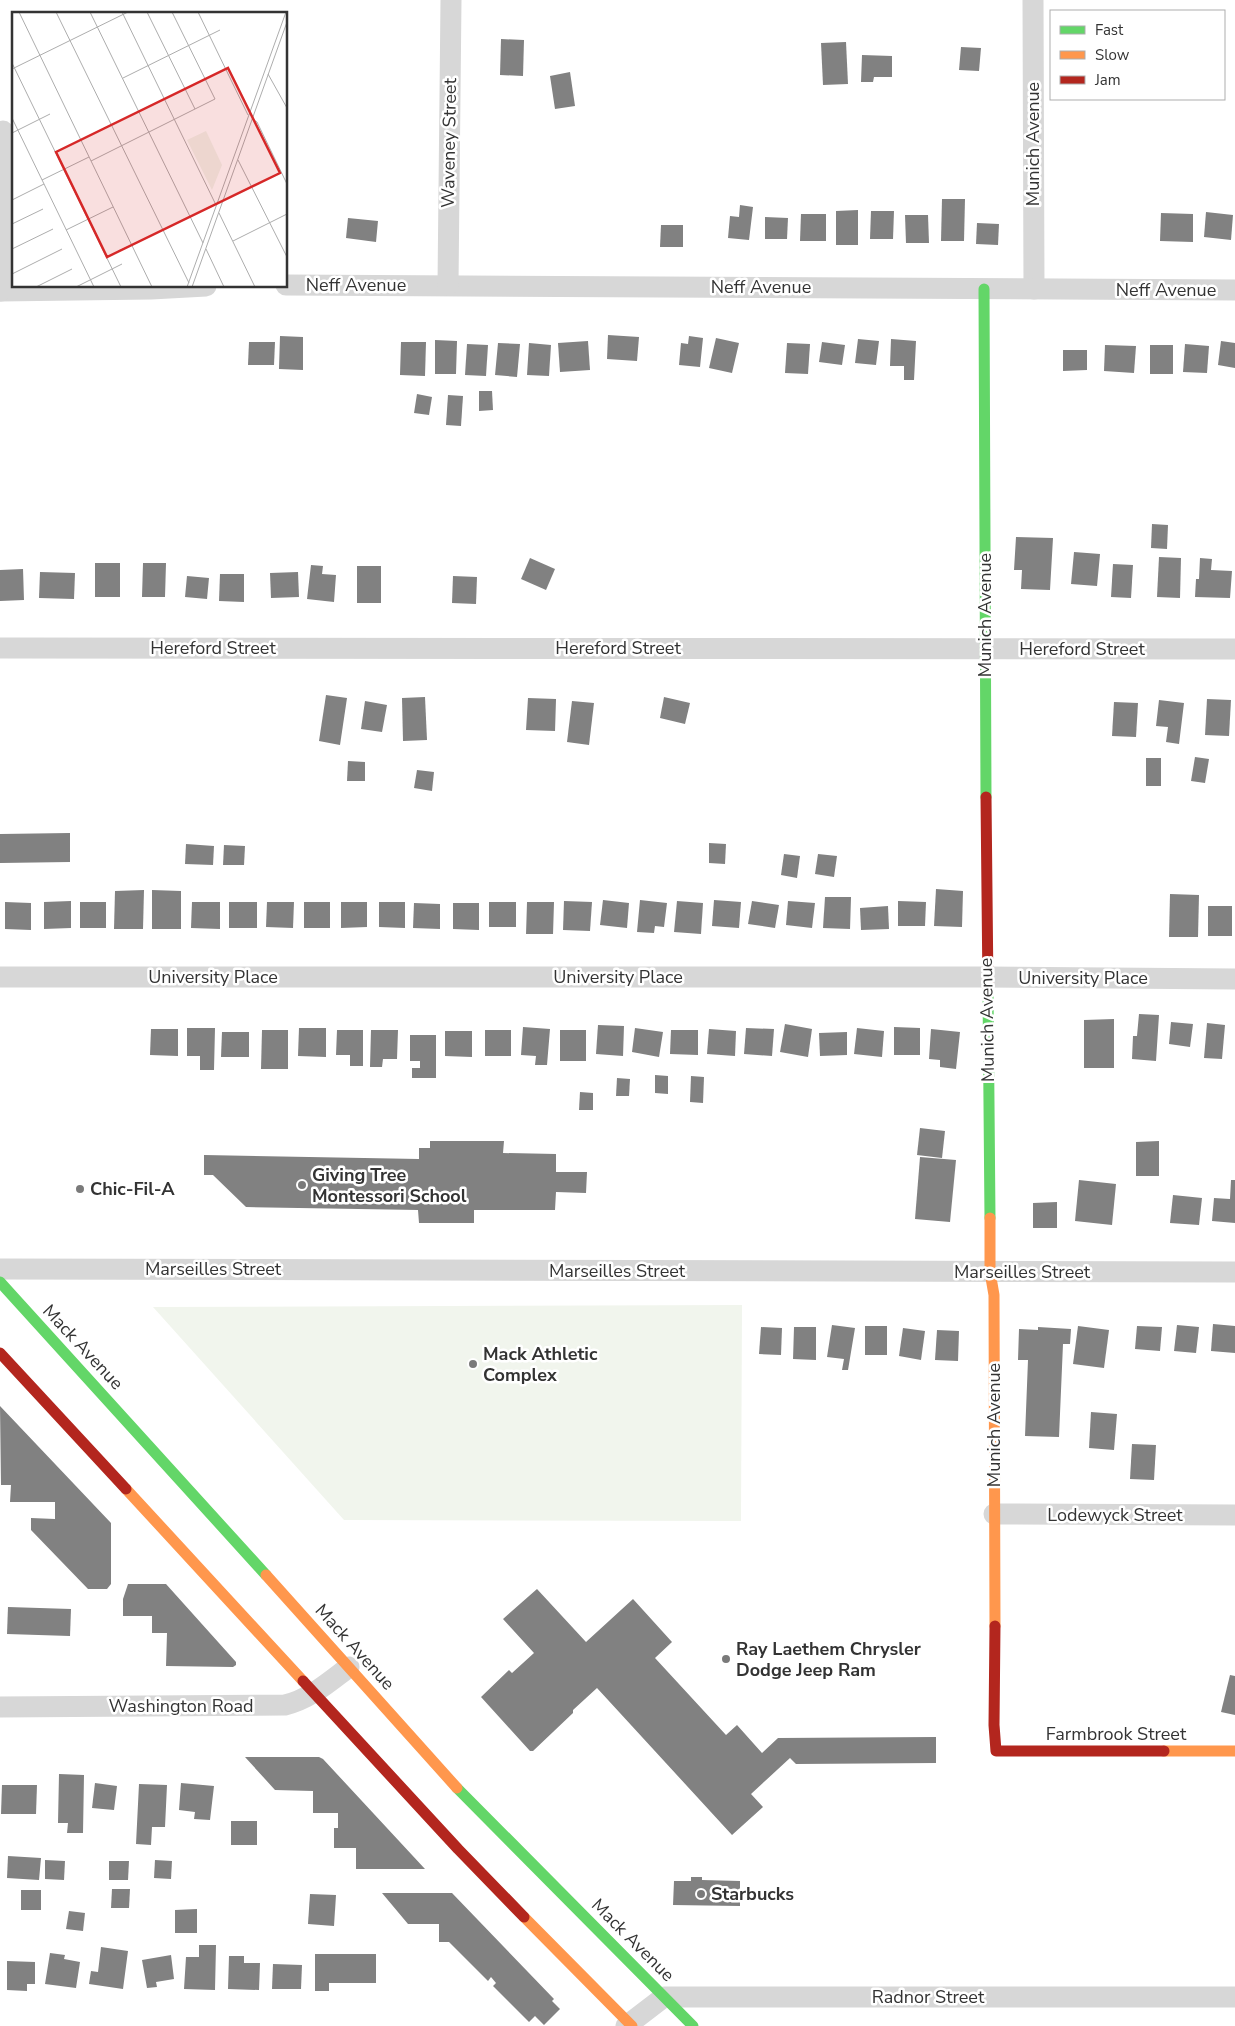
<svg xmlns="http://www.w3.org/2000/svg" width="1235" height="2026" viewBox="0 0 1235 2026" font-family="'Nunito Sans',sans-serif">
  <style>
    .green { fill: #f1f5ed }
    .building { fill: #818181 }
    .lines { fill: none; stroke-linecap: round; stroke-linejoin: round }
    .street { stroke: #d7d7d7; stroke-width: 21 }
    .fast { stroke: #63d668; stroke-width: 11 }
    .slow { stroke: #ff974d; stroke-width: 11 }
    .jam { stroke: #b3261e; stroke-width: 11 }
    .poi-dot { fill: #7a7a7a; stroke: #fff; stroke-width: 2 }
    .labels { text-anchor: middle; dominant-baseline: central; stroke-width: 5; stroke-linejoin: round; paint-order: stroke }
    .street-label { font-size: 18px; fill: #333; stroke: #fff }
    .poi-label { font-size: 18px; font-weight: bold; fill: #333; stroke: #fff; text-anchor: start }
    .inset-road { fill: none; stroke: #adadad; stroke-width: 1 }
    .view { fill: #d62828; fill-opacity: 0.15; stroke: #d62828; stroke-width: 2.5 }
    .inset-edge { fill: none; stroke: #333; stroke-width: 2.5 }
  </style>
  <rect width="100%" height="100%" fill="#fff"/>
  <polygon class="green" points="742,1305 741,1521 344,1520 153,1307"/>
  <g class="building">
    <polygon points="501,39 524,40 523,76 500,75"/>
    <polygon points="846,42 848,84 823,85 821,43"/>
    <polygon points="961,47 981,48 979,71 959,70"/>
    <polygon points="862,55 892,56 892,77 874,77 873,82 861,82"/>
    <polygon points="570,72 575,106 555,109 550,76"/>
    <polygon points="942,199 965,199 964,241 941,241"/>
    <polygon points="740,205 753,207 749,240 728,238 730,216 739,217"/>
    <polygon points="858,210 858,245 836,245 836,211"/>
    <polygon points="871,211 894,211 893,239 870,239"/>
    <polygon points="1206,212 1233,215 1231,240 1204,237"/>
    <polygon points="1161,213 1193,214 1193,242 1160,241"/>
    <polygon points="801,214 826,214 826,241 800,241"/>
    <polygon points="905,215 928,215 929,243 906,243"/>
    <polygon points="765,217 788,218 787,239 765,239"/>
    <polygon points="348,218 378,221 376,242 346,238"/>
    <polygon points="977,223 999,224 998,245 976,244"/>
    <polygon points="661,225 683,225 683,247 660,247"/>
    <polygon points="608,335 639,337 637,361 607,359"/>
    <polygon points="280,336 303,337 303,370 279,369"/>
    <polygon points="689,336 703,338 700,367 679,365 681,343 688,344"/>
    <polygon points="716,338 739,343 732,373 709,368"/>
    <polygon points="858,339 879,341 876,365 855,363"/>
    <polygon points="891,339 916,341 914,380 904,380 904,366 890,366"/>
    <polygon points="435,340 457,341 456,374 435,374"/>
    <polygon points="588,341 590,370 560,372 558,343"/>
    <polygon points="1221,341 1235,343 1235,368 1218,365"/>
    <polygon points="249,342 275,342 274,365 248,365"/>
    <polygon points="401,342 426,342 425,376 400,375"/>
    <polygon points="822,342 845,345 842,365 819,362"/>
    <polygon points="498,343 520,344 517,377 495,375"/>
    <polygon points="529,343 551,345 549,376 527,375"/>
    <polygon points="787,343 810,344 808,374 785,373"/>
    <polygon points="467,344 488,345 486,376 465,375"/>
    <polygon points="1185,344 1209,346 1207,373 1183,372"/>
    <polygon points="1105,345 1136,346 1134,373 1104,371"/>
    <rect x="1150" y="345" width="23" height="29"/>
    <polygon points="1063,350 1087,350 1087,370 1063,371"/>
    <polygon points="479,391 492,391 493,410 479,411"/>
    <polygon points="417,394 432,397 429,415 414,413"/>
    <polygon points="448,395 463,396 461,426 446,425"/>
    <polygon points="1152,524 1168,525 1167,549 1151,548"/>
    <polygon points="1016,537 1053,538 1050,590 1021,589 1022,570 1014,570"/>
    <polygon points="1074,552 1100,554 1097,586 1071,584"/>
    <polygon points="1159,557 1181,558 1180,598 1157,597"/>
    <polygon points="530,558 555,569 546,590 521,579"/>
    <polygon points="1200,558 1212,559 1211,570 1232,571 1230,598 1195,597 1196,579 1199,579"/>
    <rect x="95" y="563" width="25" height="34"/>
    <polygon points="143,563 166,563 165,597 142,597"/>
    <polygon points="1113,564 1133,565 1131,598 1111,597"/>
    <polygon points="311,565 323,566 322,574 336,575 334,602 307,599"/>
    <rect x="357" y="566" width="24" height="37"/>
    <polygon points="23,569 24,600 0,601 0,570"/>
    <polygon points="40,572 75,573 74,599 39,598"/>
    <polygon points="298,572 299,597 271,598 270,573"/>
    <polygon points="220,574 244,574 244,602 219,601"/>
    <polygon points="187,576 209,578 207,599 185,597"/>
    <polygon points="453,576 477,577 476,604 452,603"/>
    <polygon points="326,695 347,698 340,745 319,741"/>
    <polygon points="425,697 427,740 403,741 402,698"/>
    <polygon points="664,697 690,703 685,724 660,718"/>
    <polygon points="528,698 556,699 555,731 526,730"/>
    <polygon points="1207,699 1231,700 1229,736 1205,735"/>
    <polygon points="1159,700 1184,703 1179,744 1166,742 1168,727 1156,726"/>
    <polygon points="365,701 387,705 382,732 361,729"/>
    <polygon points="572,701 594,703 589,745 567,742"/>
    <polygon points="1114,702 1138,703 1136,737 1112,736"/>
    <polygon points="1195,757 1209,759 1205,783 1191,781"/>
    <rect x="1146" y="758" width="15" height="28"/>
    <polygon points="348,761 365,762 365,781 347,781"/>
    <polygon points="417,770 434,772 432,791 414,788"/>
    <polygon points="70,833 70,862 0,863 0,834"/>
    <polygon points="709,843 726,844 725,864 709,863"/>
    <polygon points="186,844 214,846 213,865 185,864"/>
    <polygon points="224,845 245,846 244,865 223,865"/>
    <polygon points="784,854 800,856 797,878 781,875"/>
    <polygon points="818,854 837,856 834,877 815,874"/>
    <polygon points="936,889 963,891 962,927 934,926"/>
    <polygon points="144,890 143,929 114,929 115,891"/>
    <polygon points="152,890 181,891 181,929 152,929"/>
    <polygon points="1170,894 1199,895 1198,937 1169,937"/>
    <polygon points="825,897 851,897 850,929 823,928"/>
    <polygon points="603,900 629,903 627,928 600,925"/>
    <polygon points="640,900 667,903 664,927 655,926 654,933 637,932"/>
    <polygon points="714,900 741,902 739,928 712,926"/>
    <polygon points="71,901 71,928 44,929 44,902"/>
    <polygon points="564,901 592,902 590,931 563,930"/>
    <polygon points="677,901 703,903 701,934 674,932"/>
    <polygon points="752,901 779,905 775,928 748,924"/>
    <polygon points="788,901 815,903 812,928 786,925"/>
    <polygon points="898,901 926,902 925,926 898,926"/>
    <polygon points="5,902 31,903 31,930 5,929"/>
    <rect x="80" y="902" width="26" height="26"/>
    <polygon points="192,902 220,902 220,929 191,928"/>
    <rect x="229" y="902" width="28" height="26"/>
    <polygon points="267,902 294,902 293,928 266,927"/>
    <rect x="304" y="902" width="26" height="26"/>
    <polygon points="341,902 367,902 367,927 341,928"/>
    <polygon points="379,902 405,902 405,928 379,927"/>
    <rect x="489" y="902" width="27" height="25"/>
    <polygon points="527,902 554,902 553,934 526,934"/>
    <polygon points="414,903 440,904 440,929 413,928"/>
    <polygon points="453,903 479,903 479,930 453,929"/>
    <polygon points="888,906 889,929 861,930 860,908"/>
    <rect x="1208" y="906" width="24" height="30"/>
    <polygon points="1139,1014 1159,1015 1156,1061 1132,1059 1133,1036 1137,1036"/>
    <polygon points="1114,1019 1114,1068 1084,1068 1084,1020"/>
    <polygon points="1171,1022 1193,1024 1190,1047 1169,1044"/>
    <polygon points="1207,1023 1225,1025 1222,1059 1204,1058"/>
    <polygon points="785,1024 812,1029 808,1057 780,1052"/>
    <polygon points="598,1025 624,1026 623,1056 596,1054"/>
    <polygon points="523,1027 550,1029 547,1065 535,1065 536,1056 521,1055"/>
    <polygon points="894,1027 920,1028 920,1055 894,1055"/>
    <polygon points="187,1028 215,1028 214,1070 200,1070 200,1056 187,1056"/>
    <polygon points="299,1028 326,1028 326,1057 298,1056"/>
    <polygon points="635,1028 663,1032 659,1057 632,1052"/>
    <polygon points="746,1028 774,1029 772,1056 744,1054"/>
    <polygon points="857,1028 884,1031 882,1057 854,1054"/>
    <polygon points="151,1029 178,1029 178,1056 150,1055"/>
    <polygon points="709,1029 736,1031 735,1056 707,1054"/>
    <polygon points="931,1029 960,1032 956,1069 940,1067 940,1060 929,1059"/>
    <polygon points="262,1030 288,1030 288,1069 261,1069"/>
    <polygon points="337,1030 363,1030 363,1066 350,1066 350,1055 336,1055"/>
    <polygon points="371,1030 398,1030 397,1059 383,1059 382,1067 370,1067"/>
    <rect x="485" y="1030" width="26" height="26"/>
    <rect x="560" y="1030" width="26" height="31"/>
    <polygon points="671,1030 698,1030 698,1055 670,1054"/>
    <polygon points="445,1031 472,1031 472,1057 445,1056"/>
    <polygon points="222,1032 249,1032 249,1057 221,1057"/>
    <polygon points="847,1032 847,1055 820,1056 819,1033"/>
    <polygon points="410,1035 436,1035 436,1078 412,1078 412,1068 420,1068 420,1061 410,1061"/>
    <polygon points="655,1075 668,1076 668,1094 655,1093"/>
    <polygon points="691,1076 704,1077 703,1103 690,1102"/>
    <polygon points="617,1078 630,1079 629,1096 616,1096"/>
    <polygon points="580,1092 593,1093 593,1110 579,1110"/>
    <polygon points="920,1128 945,1131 942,1158 917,1155"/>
    <polygon points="430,1141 504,1141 503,1153 556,1154 556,1172 587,1172 586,1193 556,1192 555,1210 474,1210 474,1223 419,1223 418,1210 246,1207 213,1175 204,1175 204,1155 419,1159 419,1148 430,1148"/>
    <polygon points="1159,1141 1159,1176 1136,1176 1136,1142"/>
    <polygon points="920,1157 956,1160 950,1222 915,1219"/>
    <polygon points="1079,1180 1116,1184 1112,1225 1075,1221"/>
    <polygon points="1231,1180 1235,1180 1235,1223 1212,1221 1214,1198 1230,1199"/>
    <polygon points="1173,1195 1202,1198 1199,1225 1170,1223"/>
    <polygon points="1057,1202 1057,1228 1033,1228 1033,1203"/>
    <polygon points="1213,1324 1235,1326 1235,1353 1211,1351"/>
    <polygon points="832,1325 855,1328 848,1370 842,1370 844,1359 827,1357"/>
    <polygon points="1177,1325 1199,1327 1196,1353 1174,1351"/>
    <rect x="865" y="1326" width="22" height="29"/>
    <polygon points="1078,1326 1109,1330 1104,1368 1073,1364"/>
    <polygon points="1137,1326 1162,1327 1160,1351 1135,1349"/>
    <polygon points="761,1327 782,1328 781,1355 759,1354"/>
    <polygon points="794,1327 816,1327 816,1360 793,1359"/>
    <polygon points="1038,1327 1071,1329 1070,1344 1063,1344 1059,1437 1025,1436 1028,1360 1018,1360 1019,1329 1038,1330"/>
    <polygon points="903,1328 925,1331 921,1360 899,1356"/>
    <polygon points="937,1330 959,1331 958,1361 935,1360"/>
    <polygon points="0,1406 111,1523 111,1584 107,1589 88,1589 31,1530 31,1518 55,1519 55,1502 10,1502 11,1485 1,1485"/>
    <polygon points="1091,1412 1117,1414 1114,1450 1089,1448"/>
    <polygon points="1132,1444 1156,1445 1154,1480 1130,1479"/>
    <polygon points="128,1584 166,1584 236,1662 236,1665 233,1667 166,1666 167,1633 152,1633 152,1616 123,1616 123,1599"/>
    <polygon points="537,1589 586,1642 633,1599 672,1642 655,1658 726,1735 737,1725 762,1753 778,1738 936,1737 936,1763 796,1764 790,1758 751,1794 763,1807 732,1835 597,1688 573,1710 573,1713 533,1751 530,1751 481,1697 509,1670 512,1673 534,1653 503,1619"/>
    <polygon points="8,1607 71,1609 70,1636 7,1634"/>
    <polygon points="1230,1675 1235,1676 1235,1715 1221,1712"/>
    <polygon points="245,1757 319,1757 323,1759 425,1869 356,1869 356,1848 334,1848 334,1828 338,1828 338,1813 313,1813 313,1791 275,1790"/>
    <polygon points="59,1774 84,1775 83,1833 67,1833 68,1823 58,1823"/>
    <polygon points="95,1783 117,1786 114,1810 92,1808"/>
    <polygon points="181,1783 214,1786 210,1820 194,1819 195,1812 179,1810"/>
    <polygon points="139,1784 167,1785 165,1827 152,1827 151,1845 136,1844"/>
    <polygon points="2,1785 37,1785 36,1814 1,1814"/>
    <rect x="231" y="1821" width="26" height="24"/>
    <polygon points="8,1856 41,1858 39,1880 7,1878"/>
    <polygon points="45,1860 65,1861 64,1880 45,1879"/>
    <polygon points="155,1860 172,1861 171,1879 154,1878"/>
    <polygon points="109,1861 129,1861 128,1880 109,1880"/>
    <polygon points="691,1877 702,1877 702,1880 740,1881 740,1906 673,1905 674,1881 691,1881"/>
    <polygon points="112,1889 130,1889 129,1908 111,1908"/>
    <rect x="21" y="1890" width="20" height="20"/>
    <polygon points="382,1893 452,1893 554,1999 552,2001 560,2009 544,2025 535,2016 529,2022 493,1986 496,1983 491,1977 488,1981 449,1942 439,1942 439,1924 408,1924"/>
    <polygon points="310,1894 336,1895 334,1926 308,1924"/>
    <polygon points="197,1909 197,1933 175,1933 175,1910"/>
    <polygon points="69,1911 85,1913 83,1931 66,1929"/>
    <polygon points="199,1945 216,1945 215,1990 184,1989 186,1957 199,1957"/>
    <polygon points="101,1947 128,1951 123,1989 89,1984 91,1971 98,1972"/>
    <polygon points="50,1953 65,1955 64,1959 80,1962 76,1988 45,1984"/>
    <polygon points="315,1954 376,1954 376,1983 329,1983 329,1991 315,1991"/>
    <polygon points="171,1955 174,1979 156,1982 157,1987 147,1988 142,1960"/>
    <polygon points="229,1956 244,1956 244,1963 260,1963 259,1990 228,1989"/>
    <polygon points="7,1961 35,1962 35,1984 27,1984 27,1991 7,1990"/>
    <polygon points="273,1964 302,1965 301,1989 272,1989"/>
  </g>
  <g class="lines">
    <g class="street">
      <polyline points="1033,0 1034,289"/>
      <polyline points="286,285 1235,290"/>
      <polyline points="448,285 451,0"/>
      <polyline points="0,291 151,289 206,286"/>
      <polyline points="1,291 3,131"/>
      <polyline points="0,648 1235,649"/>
      <polyline points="0,977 987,977 1235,979"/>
      <polyline points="0,1269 1235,1272"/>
      <polyline points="994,1514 1235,1515"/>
      <path d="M 0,1707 L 285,1705 C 310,1699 329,1682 349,1667"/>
      <polyline points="626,2026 664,1997 1235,1997"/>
    </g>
    <g class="fast">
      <polyline points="984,289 986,797"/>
      <polyline points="988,990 990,1218"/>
      <polyline points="0,1282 266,1575"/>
      <polyline points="457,1788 693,2026"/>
    </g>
    <g class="slow">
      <polyline points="990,1218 990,1272 994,1295 995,1626"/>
      <polyline points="126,1489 303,1681"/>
      <polyline points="266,1575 457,1788"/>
      <polyline points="1164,1751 1235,1751"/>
      <polyline points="524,1917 632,2026"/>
    </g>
    <g class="jam">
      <polyline points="986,797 988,990"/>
      <polyline points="0,1353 126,1489"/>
      <polyline points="995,1626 994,1725 996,1751 1164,1751"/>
      <polyline points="303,1681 458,1849 524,1917"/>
    </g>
  </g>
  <g class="poi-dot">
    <circle cx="302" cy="1185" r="5"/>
    <circle cx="80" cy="1189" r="5"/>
    <circle cx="473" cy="1364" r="5"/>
    <circle cx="726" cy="1659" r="5"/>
    <circle cx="701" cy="1894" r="5"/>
  </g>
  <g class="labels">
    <g class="street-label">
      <text transform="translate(449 143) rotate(-89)">Waveney Street</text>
      <text transform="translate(1033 144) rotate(-90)">Munich Avenue</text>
      <text x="356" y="285">Neff Avenue</text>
      <text x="761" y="287">Neff Avenue</text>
      <text x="1166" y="290">Neff Avenue</text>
      <text transform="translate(985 615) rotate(-90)">Munich Avenue</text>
      <text x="213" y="648">Hereford Street</text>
      <text x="618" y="648">Hereford Street</text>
      <text x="1082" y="649">Hereford Street</text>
      <text x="213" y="977">University Place</text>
      <text x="618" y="977">University Place</text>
      <text x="1083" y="978">University Place</text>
      <text transform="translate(987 1020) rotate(-91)">Munich Avenue</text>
      <text x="213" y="1269">Marseilles Street</text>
      <text x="617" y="1271">Marseilles Street</text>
      <text x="1022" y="1272">Marseilles Street</text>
      <text transform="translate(83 1347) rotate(47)">Mack Avenue</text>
      <text transform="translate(994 1425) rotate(-90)">Munich Avenue</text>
      <text x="1115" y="1515">Lodewyck Street</text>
      <text transform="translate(355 1647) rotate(48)">Mack Avenue</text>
      <text x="181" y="1706">Washington Road</text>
      <text x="1116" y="1734">Farmbrook Street</text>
      <text transform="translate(633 1940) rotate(45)">Mack Avenue</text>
      <text x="928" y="1997">Radnor Street</text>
    </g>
    <g class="poi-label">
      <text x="312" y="1175">Giving Tree<tspan x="312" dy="21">Montessori School</tspan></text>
      <text x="90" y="1189">Chic-Fil-A</text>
      <text x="483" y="1354">Mack Athletic<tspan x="483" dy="21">Complex</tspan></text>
      <text x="736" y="1649">Ray Laethem Chrysler<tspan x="736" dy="21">Dodge Jeep Ram</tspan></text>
      <text x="711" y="1894">Starbucks</text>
    </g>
  </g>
  <g transform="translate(12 12)">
    <rect width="275" height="275" fill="#fff"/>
    <path d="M 194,119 L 210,153 L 200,178 L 175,128 Z" fill="#f1f5ed"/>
    <path class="inset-road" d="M 7,0 L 140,275M 44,0 L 177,271M 78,0 L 191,231M 110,0 L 204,193M 135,0 L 183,97M 186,0 L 236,103M 0,51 L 109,275M 0,57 L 116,0M 256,62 L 275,96M 111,66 L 208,18M 0,106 L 82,275M 240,107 L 245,110 L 275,172M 0,121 L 38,102M 226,148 L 275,245M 79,149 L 203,87 L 160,0M 30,168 L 77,145M 0,188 L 32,172M 207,201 L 243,275M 0,212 L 31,197M 54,218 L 101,195M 221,229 L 275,202M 0,237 L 41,217M 194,237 L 212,275M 106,239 L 120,233M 0,262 L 50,237M 24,275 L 60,257M 64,275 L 110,252M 175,275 L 274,0M 180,275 L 275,10"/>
    <path class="view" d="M 216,56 L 268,161 L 95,245 L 44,140 Z"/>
    <rect width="275" height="275" class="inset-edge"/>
  </g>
  <rect x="1050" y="10" width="175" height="90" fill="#ffffff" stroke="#adadad"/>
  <rect x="1060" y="26" width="25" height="8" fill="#63d668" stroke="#adadad"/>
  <text x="1095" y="35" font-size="15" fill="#333333">Fast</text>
  <rect x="1060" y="51" width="25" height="8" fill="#ff974d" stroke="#adadad"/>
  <text x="1095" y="60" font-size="15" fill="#333333">Slow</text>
  <rect x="1060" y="76" width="25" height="8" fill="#b3261e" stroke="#adadad"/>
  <text x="1095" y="85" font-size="15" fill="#333333">Jam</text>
</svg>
